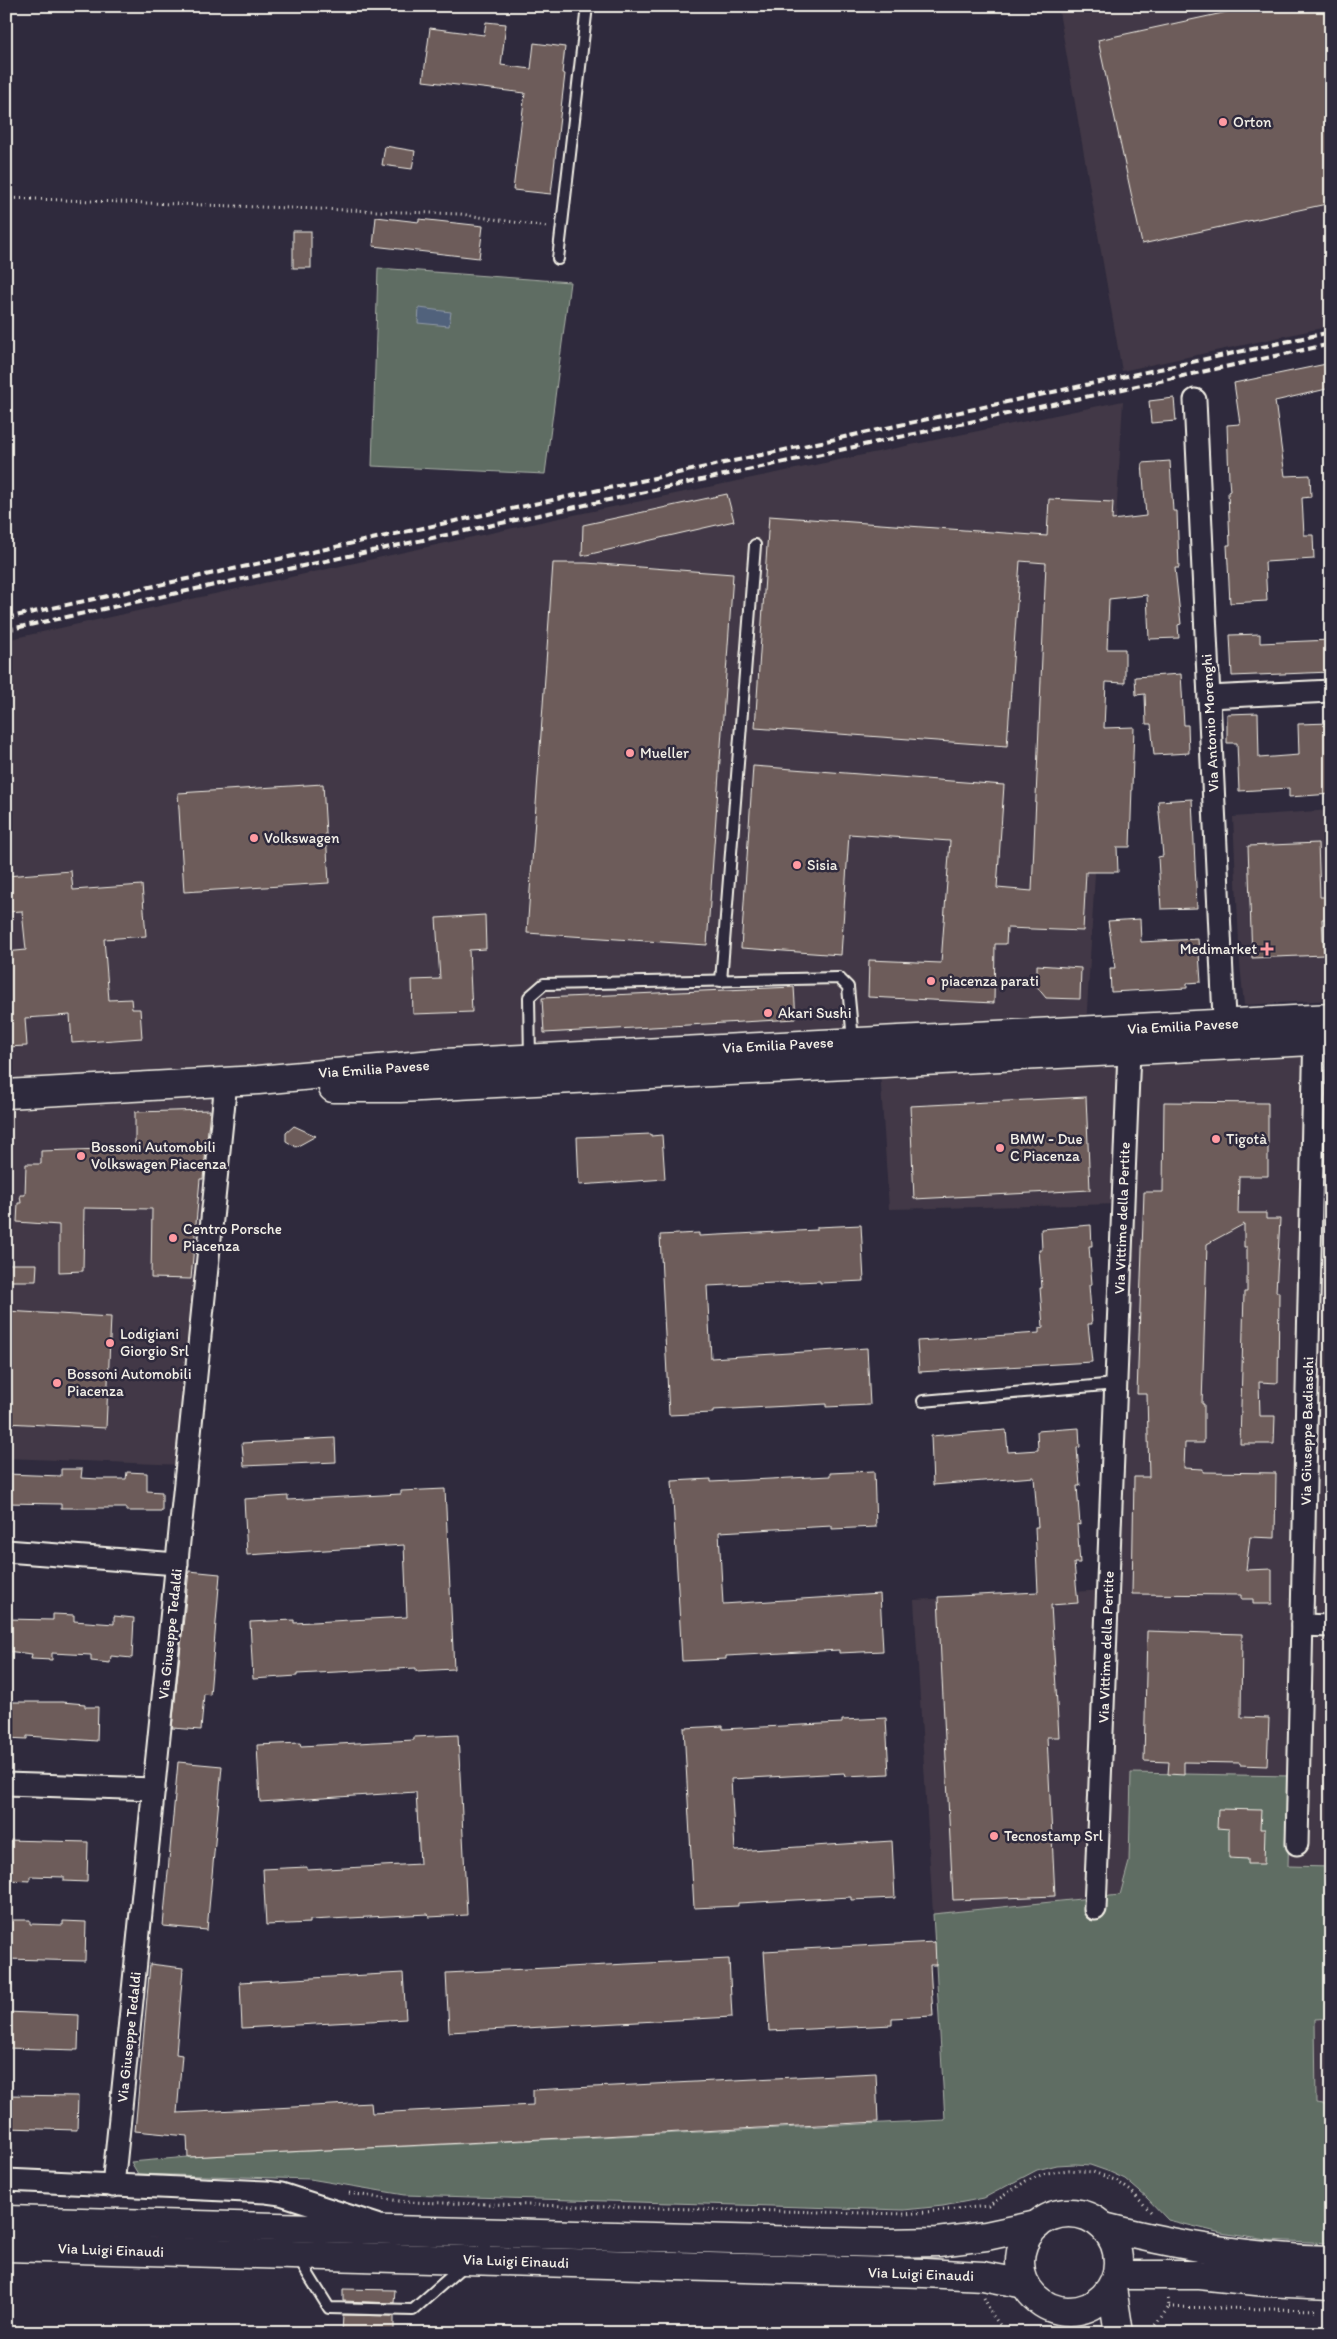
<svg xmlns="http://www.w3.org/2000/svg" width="1337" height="2339" viewBox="0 0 1337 2339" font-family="Itim,sans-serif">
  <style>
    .built { fill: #423946 }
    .green { fill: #5e6d64; stroke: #a9afa6 }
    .water { fill: #51627c; stroke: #929ba7 }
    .building { fill: #6d5c5a; stroke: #f4f1e8 }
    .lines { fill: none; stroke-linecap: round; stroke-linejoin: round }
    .service-casing { stroke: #f4f1e8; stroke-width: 14 }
    .minor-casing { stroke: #f4f1e8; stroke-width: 25 }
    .secondary-casing { stroke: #f4f1e8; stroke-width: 31 }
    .primary-casing { stroke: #f4f1e8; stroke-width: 31 }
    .path { stroke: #f4f1e8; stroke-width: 3; stroke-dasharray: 1 4; stroke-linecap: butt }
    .service { stroke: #2f2a3d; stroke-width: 10 }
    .minor { stroke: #2f2a3d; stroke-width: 21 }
    .secondary { stroke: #2f2a3d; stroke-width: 28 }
    .primary { stroke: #2f2a3d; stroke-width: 28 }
    .rail { stroke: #f4f1e8; stroke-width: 4; stroke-dasharray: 8 4; stroke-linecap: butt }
    .poi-dot { fill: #ff9aa2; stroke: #2f2a3d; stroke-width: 2 }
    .labels { text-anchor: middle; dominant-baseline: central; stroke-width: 5; stroke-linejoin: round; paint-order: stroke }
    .poi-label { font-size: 15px; fill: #f4f1e8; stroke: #2f2a3d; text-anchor: start }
    .street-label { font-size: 15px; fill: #f4f1e8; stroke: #2f2a3d }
  </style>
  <rect width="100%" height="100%" fill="#2f2a3d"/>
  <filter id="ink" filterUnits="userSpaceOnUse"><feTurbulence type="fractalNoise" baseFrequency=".02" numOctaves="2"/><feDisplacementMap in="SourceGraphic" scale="10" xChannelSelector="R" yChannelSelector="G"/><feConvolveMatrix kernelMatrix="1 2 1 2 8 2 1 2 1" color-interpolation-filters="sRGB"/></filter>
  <g filter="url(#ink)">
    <g class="built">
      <polygon points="1058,6 1331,6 1331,326 1122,371"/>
      <polygon points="1123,401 1085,1043 1331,1030 1331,1867 1288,1866 1131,1773 1129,1862 1121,1895 933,1914 914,1600 1109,1590 1121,1204 889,1209 879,1055 227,1084 184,1465 6,1458 6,640 550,520"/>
      <polygon points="1331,810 1331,1000 1244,1005 1240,964 1233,817"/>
      <polygon points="1315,2018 1331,2018 1331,2105 1316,2104"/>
    </g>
    <g class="green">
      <polygon points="378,268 570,282 545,474 372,466"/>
      <polygon points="1131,1773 1290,1776 1288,1866 1331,1867 1331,2018 1315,2019 1316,2103 1331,2105 1331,2243 1267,2240 1221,2233 1168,2220 1147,2198 1125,2179 1110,2172 1090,2165 1075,2164 1057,2165 1037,2170 984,2198 943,2206 904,2210 405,2195 310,2179 138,2174 131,2162 188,2157 945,2120 933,1914 1120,1895 1129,1862"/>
    </g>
    <polygon class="water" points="419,308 451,312 449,326 418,323"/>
    <g class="building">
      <polygon points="1255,6 1331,6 1331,203 1142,244 1098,40"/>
      <polygon points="486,22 506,24 501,65 531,69 534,43 565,47 562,73 565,74 551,194 513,190 525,93 423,81 430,28 484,35"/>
      <polygon points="385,146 415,151 412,169 382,165"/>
      <polygon points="376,217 419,222 419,219 483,226 479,258 373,246"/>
      <rect x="293" y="231" width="18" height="37"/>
      <polygon points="1331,363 1331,388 1275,401 1285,476 1310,475 1311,497 1302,498 1304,535 1313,535 1314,559 1265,562 1267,601 1230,603 1227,545 1230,545 1228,492 1230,491 1229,480 1227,425 1240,424 1234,383"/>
      <polygon points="1174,398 1176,421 1151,423 1149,401"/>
      <polygon points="1170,461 1173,511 1177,511 1179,568 1175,568 1181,624 1178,625 1179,638 1149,639 1147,595 1109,599 1107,649 1125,649 1125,683 1106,682 1104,728 1134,727 1130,847 1117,847 1118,872 1086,872 1083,931 1007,928 1006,944 995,944 994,1003 868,997 869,960 941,963 950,841 849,834 841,955 741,948 753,766 1004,785 997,888 1032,891 1046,563 1020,561 1007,746 755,728 769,516 1047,536 1049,499 1113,502 1112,520 1146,516 1142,463"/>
      <polygon points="727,494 734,521 582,556 583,525"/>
      <polygon points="553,563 586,563 733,574 707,945 527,933"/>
      <polygon points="1260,634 1260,643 1331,640 1331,672 1232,676 1230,635"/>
      <polygon points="1181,674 1184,725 1188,725 1189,753 1154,755 1151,724 1146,724 1145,694 1136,695 1135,677"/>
      <polygon points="1258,713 1259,758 1299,755 1298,724 1331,723 1331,794 1289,797 1289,788 1239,791 1237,743 1227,743 1227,714"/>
      <polygon points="323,784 329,883 184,892 178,793"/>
      <polygon points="1192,799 1197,908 1161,909 1158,857 1163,856 1158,801"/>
      <polygon points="1318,843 1320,897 1327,897 1328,919 1322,919 1324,955 1252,958 1248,846"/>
      <polygon points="71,871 73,890 142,885 146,936 104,939 109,1000 131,999 132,1009 140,1009 142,1038 72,1043 70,1015 25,1018 27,1046 6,1047 6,952 26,950 22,911 6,912 6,876"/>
      <polygon points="485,915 486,949 469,950 472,1012 413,1014 412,980 440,979 436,918"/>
      <polygon points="1140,919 1141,942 1198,939 1201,982 1187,983 1187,988 1111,992 1110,968 1115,968 1108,921"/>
      <polygon points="1037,965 1081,968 1080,999 1046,998 1037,987"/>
      <polygon points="794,987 796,1019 544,1033 542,998"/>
      <polygon points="1086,1097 1090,1190 914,1199 910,1106"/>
      <polygon points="1164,1102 1268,1103 1268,1176 1239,1176 1238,1213 1266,1213 1266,1219 1280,1219 1276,1292 1279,1292 1278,1383 1259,1382 1260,1416 1275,1416 1274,1444 1240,1444 1244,1292 1247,1292 1247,1247 1244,1247 1244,1224 1207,1244 1202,1404 1204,1404 1204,1443 1185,1443 1184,1468 1203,1469 1203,1472 1276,1473 1275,1538 1250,1537 1246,1570 1272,1569 1272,1604 1253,1604 1253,1599 1241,1599 1241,1595 1132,1594 1134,1477 1149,1477 1147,1394 1137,1394 1144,1192 1163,1192"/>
      <polygon points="210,1110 203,1179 200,1179 191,1279 151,1278 152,1209 84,1208 83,1271 59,1272 59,1225 17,1222 18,1203 21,1203 20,1195 25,1195 26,1164 41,1164 41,1151 135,1148 135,1112"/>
      <polygon points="294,1126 316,1136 296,1147 286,1141 286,1133"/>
      <polygon points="651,1134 651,1136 662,1135 665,1179 579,1185 577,1137"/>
      <polygon points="861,1225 864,1281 820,1283 820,1281 707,1286 711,1358 867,1348 870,1405 826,1407 826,1404 713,1410 713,1413 669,1415 660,1235 699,1233 699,1236 817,1230 817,1227"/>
      <polygon points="1091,1225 1092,1246 1089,1246 1092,1284 1089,1285 1092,1324 1088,1324 1092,1362 919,1372 917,1341 1039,1333 1039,1328 1043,1327 1040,1288 1042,1288 1039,1250 1042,1250 1041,1229"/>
      <polygon points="6,1264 37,1264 36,1281 6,1281"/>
      <polygon points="6,1311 111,1317 106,1428 6,1423"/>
      <polygon points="1079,1428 1080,1447 1077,1448 1080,1486 1077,1486 1080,1525 1077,1524 1080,1563 1074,1563 1078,1603 1051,1605 1059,1737 1047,1737 1055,1896 953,1900 938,1597 1038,1592 1035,1527 1038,1527 1034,1477 933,1485 931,1436 1006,1430 1008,1452 1038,1450 1037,1431"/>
      <polygon points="335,1438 336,1462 244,1466 242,1443"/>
      <polygon points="61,1469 82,1469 81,1478 99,1479 126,1479 127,1472 147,1473 147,1491 162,1492 162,1511 126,1511 126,1508 61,1508 61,1504 6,1503 6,1474 61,1476"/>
      <polygon points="874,1471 876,1527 832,1529 832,1526 719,1532 723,1604 880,1594 883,1651 839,1653 839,1650 726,1656 726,1659 682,1661 672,1481 711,1479 711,1482 830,1476 830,1473"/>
      <polygon points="445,1489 454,1669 416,1671 416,1668 297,1674 297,1676 253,1679 250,1622 294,1620 294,1623 407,1617 404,1545 247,1555 244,1499 288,1496 288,1500 401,1494 401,1491"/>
      <polygon points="189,1571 220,1574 210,1695 204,1694 201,1730 172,1728"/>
      <polygon points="53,1614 74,1615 74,1621 114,1624 114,1616 134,1618 132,1658 111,1656 110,1663 91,1661 91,1655 52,1653 52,1660 31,1659 32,1654 6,1651 6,1619 53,1620"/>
      <polygon points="1147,1631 1242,1634 1241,1717 1269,1718 1267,1766 1240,1765 1240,1763 1184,1762 1184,1775 1168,1774 1169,1762 1144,1761"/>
      <polygon points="6,1702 62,1702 85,1704 85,1707 98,1707 97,1741 27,1736 27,1739 6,1738"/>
      <polygon points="886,1718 889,1774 845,1776 844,1773 731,1779 735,1851 892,1841 895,1898 851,1900 851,1897 738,1903 738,1906 694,1908 684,1728 723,1726 723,1729 842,1723 842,1720"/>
      <polygon points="458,1735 467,1915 429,1917 428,1914 310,1920 310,1923 266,1925 263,1869 307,1867 307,1870 420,1864 416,1792 260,1802 257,1745 300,1743 301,1746 414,1740 414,1737"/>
      <polygon points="178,1762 222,1766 207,1930 163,1926"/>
      <polygon points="1218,1809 1261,1810 1260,1829 1265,1829 1264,1864 1248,1864 1248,1859 1229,1858 1229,1829 1217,1828"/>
      <polygon points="6,1840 88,1842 87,1882 64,1881 64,1877 30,1876 30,1881 8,1880"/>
      <polygon points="7,1920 30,1920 30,1924 63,1925 63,1921 86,1922 85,1961 6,1959"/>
      <polygon points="935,1942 936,1965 930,1965 933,2016 892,2018 892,2025 769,2031 764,1951"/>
      <polygon points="729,1959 732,2017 449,2032 446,1973"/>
      <polygon points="150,1964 183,1968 176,2054 182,2055 177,2113 371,2103 372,2113 533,2105 533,2090 876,2073 878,2122 188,2157 187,2136 135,2131"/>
      <polygon points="403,1973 406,2019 242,2028 240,1982"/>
      <polygon points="6,2012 79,2015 78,2050 6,2048"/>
      <polygon points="6,2095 78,2096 77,2130 6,2128"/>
      <polygon points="343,2289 395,2290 394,2303 343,2301"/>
      <polygon points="343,2315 394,2316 394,2333 342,2333"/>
    </g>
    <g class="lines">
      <g class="service-casing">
        <g id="service">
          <polyline points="558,259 587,6"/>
          <polyline points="721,981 755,545"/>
          <polyline points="530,1059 529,997 544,984 839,978 848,987 853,1040"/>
          <polyline points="923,1401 1116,1384"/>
          <polyline points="298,2258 329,2308 413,2310 464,2265"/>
        </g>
      </g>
      <g class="minor-casing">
        <g id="minor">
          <polyline points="1195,400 1225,1039"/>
          <polyline points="1209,697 1331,691"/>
          <polyline points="6,1551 177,1564"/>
          <polyline points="1302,1625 1331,1626"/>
          <polyline points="6,1784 154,1789"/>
          <polyline points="1297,1844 1315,1027"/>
          <polyline points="1095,1909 1129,1051"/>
          <polyline points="6,2180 266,2192 281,2194 377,2225"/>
          <polyline points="113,2186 226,1082"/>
        </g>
      </g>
      <g class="secondary-casing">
        <g id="secondary">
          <path d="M 1104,2227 C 1179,2246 1254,2258 1331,2260"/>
          <polyline points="1117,2275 1199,2275 1266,2282 1331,2285"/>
        </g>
      </g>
      <g class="primary-casing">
        <g id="primary">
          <polyline points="333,1088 400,1088 1331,1040"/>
          <polyline points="6,1094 258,1080 444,1063 1331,1018"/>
          <circle cx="1069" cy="2262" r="49"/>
          <polyline points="6,2220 884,2243 938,2242 986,2236 1037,2225"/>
          <polyline points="6,2247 924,2273 983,2276 1025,2284"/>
          <polyline points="1112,2288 1119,2333"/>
        </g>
      </g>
      <g class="path">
        <polyline points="6,198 460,214 547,227"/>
        <polyline points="349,2193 406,2202 905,2214 988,2206 1026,2181 1046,2173 1069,2170 1093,2172 1115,2180 1131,2191 1152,2213"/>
        <polyline points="984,2298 993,2316 1006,2333"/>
        <polyline points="1169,2307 1318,2310"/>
        <polyline points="1149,2333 1169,2307 1168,2296"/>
      </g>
      <use href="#service" class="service"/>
      <use href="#minor" class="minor"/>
      <use href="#secondary" class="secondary"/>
      <use href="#primary" class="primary"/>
      <g class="rail">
        <polyline points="6,618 1331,332"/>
        <polyline points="6,630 1331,344"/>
      </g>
    </g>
  </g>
  <g class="poi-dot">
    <circle cx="1223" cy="122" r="5"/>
    <circle cx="630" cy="753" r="5"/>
    <circle cx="254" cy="838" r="5"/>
    <circle cx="797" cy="865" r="5"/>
    <path d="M1264.5 941.5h5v5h5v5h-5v5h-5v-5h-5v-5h5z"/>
    <circle cx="931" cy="981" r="5"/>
    <circle cx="768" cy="1013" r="5"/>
    <circle cx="1216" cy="1139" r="5"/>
    <circle cx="1000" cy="1148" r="5"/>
    <circle cx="81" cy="1156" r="5"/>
    <circle cx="173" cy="1238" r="5"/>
    <circle cx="110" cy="1343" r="5"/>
    <circle cx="57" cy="1383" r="5"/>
    <circle cx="994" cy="1836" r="5"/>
  </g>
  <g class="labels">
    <g class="poi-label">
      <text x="1233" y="122">Orton</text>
      <text x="640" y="753">Mueller</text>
      <text x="264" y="838">Volkswagen</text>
      <text x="807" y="865">Sisia</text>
      <text x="1257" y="949" text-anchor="end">Medimarket</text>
      <text x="941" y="981">piacenza parati</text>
      <text x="778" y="1013">Akari Sushi</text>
      <text x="1010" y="1139">BMW - Due<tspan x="1010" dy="17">C Piacenza</tspan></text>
      <text x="1226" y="1139">Tigotà</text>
      <text x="91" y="1147">Bossoni Automobili<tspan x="91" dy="17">Volkswagen Piacenza</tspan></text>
      <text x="183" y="1229">Centro Porsche<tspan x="183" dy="17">Piacenza</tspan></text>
      <text x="120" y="1334">Lodigiani<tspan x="120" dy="17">Giorgio Srl</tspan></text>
      <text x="67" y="1374">Bossoni Automobili<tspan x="67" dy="17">Piacenza</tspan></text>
      <text x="1004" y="1836">Tecnostamp Srl</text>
    </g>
    <g class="street-label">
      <text transform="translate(1210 723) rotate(-93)">Via Antonio Morenghi</text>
      <text transform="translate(1183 1026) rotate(-3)">Via Emilia Pavese</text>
      <text transform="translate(778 1045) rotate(-3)">Via Emilia Pavese</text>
      <text transform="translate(374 1069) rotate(-4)">Via Emilia Pavese</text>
      <text transform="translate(1122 1218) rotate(-88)">Via Vittime della Pertite</text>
      <text transform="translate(1307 1431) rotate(-89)">Via Giuseppe Badiaschi</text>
      <text transform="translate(170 1634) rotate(-84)">Via Giuseppe Tedaldi</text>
      <text transform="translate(1106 1647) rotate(-88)">Via Vittime della Pertite</text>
      <text transform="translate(129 2037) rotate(-84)">Via Giuseppe Tedaldi</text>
      <text transform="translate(111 2250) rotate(2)">Via Luigi Einaudi</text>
      <text transform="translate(516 2261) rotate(2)">Via Luigi Einaudi</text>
      <text transform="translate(921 2274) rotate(2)">Via Luigi Einaudi</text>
    </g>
  </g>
  <rect width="1337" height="2339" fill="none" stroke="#2f2a3d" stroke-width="25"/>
  <rect x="12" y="12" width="1312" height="2314" fill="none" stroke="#f4f1e8" stroke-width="2" filter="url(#ink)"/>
</svg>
